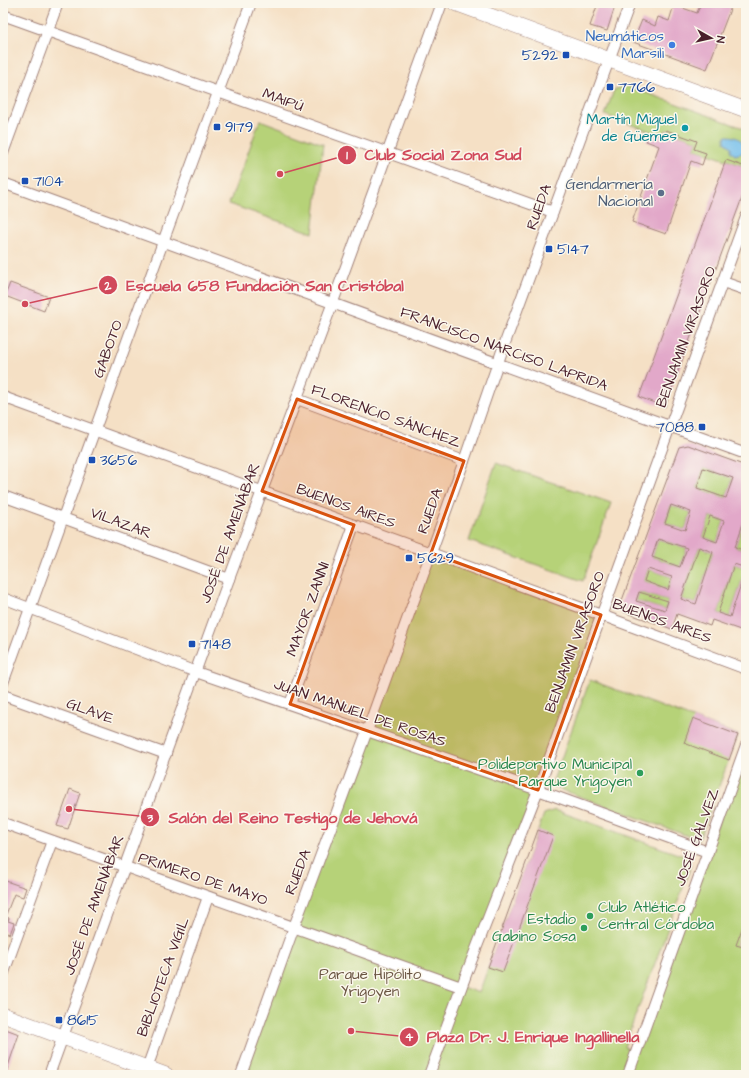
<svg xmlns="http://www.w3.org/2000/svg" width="749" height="1078" viewBox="0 0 749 1078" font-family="'Architects Daughter',sans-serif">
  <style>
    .green { fill: #b6d278; stroke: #807852 }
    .water { fill: #72beec; stroke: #5e6e8c }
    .building { fill: #e2a8c9; fill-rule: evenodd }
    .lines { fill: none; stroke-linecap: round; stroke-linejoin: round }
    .street-casing { stroke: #a08078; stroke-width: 12 }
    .secondary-casing { stroke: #a08078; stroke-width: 16 }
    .street { stroke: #fff; stroke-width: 10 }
    .secondary { stroke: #fff; stroke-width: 15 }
    .marked { fill: #d8530f; fill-opacity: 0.2; stroke: #d8530f; stroke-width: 3; stroke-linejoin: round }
    .shop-dot { fill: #3f7fe0; stroke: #fbf7ec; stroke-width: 1.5 }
    .transit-dot { fill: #1a4fb4; stroke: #fbf7ec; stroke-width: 1.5 }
    .culture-dot { fill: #0f9aa8; stroke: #fbf7ec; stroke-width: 1.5 }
    .service-dot { fill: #5c6f8a; stroke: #fbf7ec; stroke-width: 1.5 }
    .leisure-dot { fill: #2e9e5b; stroke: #fbf7ec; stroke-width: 1.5 }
    .labels { text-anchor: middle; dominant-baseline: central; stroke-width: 3; stroke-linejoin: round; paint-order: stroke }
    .shop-label { font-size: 15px; fill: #366cbe; stroke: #fbf7ec; text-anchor: end }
    .transit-label { font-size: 15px; fill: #164399; stroke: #fbf7ec; text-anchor: start }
    .street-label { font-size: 15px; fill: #4a1f2b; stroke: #fbf7ec }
    .culture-label { font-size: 15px; fill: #0d838f; stroke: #fbf7ec; text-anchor: end }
    .service-label { font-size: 15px; fill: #4e5e75; stroke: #fbf7ec; text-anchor: end }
    .leisure-label { font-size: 15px; fill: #27864d; stroke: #fbf7ec; text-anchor: end }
    .park-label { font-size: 15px; fill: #6a5542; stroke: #fbf7ec }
    .leader { fill: none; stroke: #d1495b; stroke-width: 1.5 }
    .callout-dot { fill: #d1495b; stroke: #fbf7ec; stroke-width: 1.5 }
    .mark-label { font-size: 12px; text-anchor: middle; font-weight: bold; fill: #fff }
    .callout-label { font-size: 16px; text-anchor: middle; font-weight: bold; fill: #d1495b; stroke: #fbf7ec; stroke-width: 3; stroke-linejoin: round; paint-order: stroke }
  </style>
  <rect width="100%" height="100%" fill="#fbf7ec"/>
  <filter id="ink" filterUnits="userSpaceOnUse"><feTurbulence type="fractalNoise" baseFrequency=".025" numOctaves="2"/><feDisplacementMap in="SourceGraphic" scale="8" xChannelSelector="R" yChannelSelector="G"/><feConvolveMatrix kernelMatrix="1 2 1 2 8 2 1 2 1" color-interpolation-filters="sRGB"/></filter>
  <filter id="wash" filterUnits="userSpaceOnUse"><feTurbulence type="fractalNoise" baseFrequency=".012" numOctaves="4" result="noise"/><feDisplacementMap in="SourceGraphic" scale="16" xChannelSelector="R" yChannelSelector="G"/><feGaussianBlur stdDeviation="0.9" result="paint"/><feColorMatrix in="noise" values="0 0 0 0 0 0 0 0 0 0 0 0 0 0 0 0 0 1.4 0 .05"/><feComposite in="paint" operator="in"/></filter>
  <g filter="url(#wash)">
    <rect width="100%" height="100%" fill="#f5e0c5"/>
    <g class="green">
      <polygon points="625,85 746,129 746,167 694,149 697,141 666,130 663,136 605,115 614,90"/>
      <polygon points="260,120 323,144 313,233 229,204"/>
      <polygon points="496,463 611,503 583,581 469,541"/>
      <polygon points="703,468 733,478 726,498 697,488"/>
      <polygon points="671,505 691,512 685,530 665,523"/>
      <polygon points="710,516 724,521 717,542 703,537"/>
      <polygon points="744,521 746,522 746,551 735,547"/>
      <polygon points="658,539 687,548 680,567 652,557"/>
      <polygon points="699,547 713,552 696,604 681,599"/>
      <polygon points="431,553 601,615 462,987 479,993 544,814 555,810 689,858 691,866 624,1047 636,1051 746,745 746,1075 241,1075"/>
      <polygon points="734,564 746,568 730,617 718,613"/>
      <polygon points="648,569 672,577 668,590 644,581"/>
      <polygon points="639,592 668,601 665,610 636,601"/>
      <polygon points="590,680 738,735 699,840 551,786"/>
    </g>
    <path class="water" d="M 727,136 C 737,136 747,141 743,153 L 735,155 L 731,152 L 731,147 L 725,142 L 725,137 Z"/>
    <g id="blocks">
      <g class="building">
        <polygon points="598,3 616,3 607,31 590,26"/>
        <polygon points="701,3 721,3 731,7 707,69 633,42 642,20 655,26 658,17 669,21 674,5 697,13"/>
        <polygon points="666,130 697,141 694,149 706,153 702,165 691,161 666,234 632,222 659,146 646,141 650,132 663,136"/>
        <polygon points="726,160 746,167 746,187 665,407 639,397"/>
        <polygon points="10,283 49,297 44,311 5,296"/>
        <path d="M 688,445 L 746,466 L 746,522 L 744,521 L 735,547 L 746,551 L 746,568 L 734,564 L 718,613 L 730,617 L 746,569 L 746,632 L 712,620 L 710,626 L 677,614 L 672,629 L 624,612 L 621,603 L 679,447 ZM 703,468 L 733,478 L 726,498 L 697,488 ZM 671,505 L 691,512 L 685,530 L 665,523 ZM 710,516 L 724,521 L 717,542 L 703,537 ZM 658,539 L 687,548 L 680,567 L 652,557 ZM 699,547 L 713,552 L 696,604 L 681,599 ZM 648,569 L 672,577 L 668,590 L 644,581 ZM 639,592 L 668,601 L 665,610 L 636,601 Z"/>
        <polygon points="693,718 738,735 729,760 684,743"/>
        <polygon points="70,789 80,793 68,829 57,826"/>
        <polygon points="538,830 553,836 503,972 488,967"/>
        <polygon points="3,880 26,888 23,897 14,894 5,917 9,918 8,921 14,923 10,934 3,931"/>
        <polygon points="743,926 746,927 746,948 736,945"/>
        <polygon points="3,1028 19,1034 5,1075 3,1075"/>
      </g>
    </g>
  </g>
  <g filter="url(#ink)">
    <use href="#blocks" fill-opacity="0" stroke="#a08078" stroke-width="1"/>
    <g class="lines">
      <g class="street-casing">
        <g id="street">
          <polyline points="3,15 553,212"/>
          <polyline points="3,153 58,3"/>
          <polyline points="3,183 746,454"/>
          <polyline points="723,282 746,290"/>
          <polyline points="3,397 601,615 746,669"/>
          <polyline points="297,399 464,461"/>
          <polyline points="3,496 229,579"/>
          <polyline points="3,598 196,672 538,790 708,852"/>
          <polyline points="3,683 163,242 251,3"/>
          <polyline points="3,695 166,754"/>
          <polyline points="290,704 354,525"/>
          <polyline points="3,823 374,956 461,987"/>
          <polyline points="3,975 52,841"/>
          <polyline points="147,1068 208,897"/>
          <polyline points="49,1075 229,579 333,302 442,3"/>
          <polyline points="241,1075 294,927 367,731 464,461 502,351 630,3"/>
          <polyline points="429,1075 467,972 538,790 746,217"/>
          <polyline points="628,1075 746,745"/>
        </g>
      </g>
      <g class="secondary-casing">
        <g id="secondary">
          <polyline points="455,3 746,110"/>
          <polyline points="3,1015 166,1075"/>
        </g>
      </g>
      <use href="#street" class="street"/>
      <use href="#secondary" class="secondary"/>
    </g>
  </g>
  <path class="marked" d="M 297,399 L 464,461 L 431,553 L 601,615 L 538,790 L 290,704 L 354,525 L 262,491 Z"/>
  <circle class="shop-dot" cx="672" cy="45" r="4"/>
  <g class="transit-dot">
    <rect x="562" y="51" width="8" height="8" rx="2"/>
    <rect x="606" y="83" width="8" height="8" rx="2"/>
    <rect x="213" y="123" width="8" height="8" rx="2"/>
    <rect x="21" y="177" width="8" height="8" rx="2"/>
    <rect x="545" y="245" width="8" height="8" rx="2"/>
    <rect x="698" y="423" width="8" height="8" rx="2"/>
    <rect x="88" y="456" width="8" height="8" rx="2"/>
    <rect x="405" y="554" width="8" height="8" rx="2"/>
    <rect x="188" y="640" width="8" height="8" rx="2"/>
    <rect x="55" y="1016" width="8" height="8" rx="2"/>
  </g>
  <circle class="culture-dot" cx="685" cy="128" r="4"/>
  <circle class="service-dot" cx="661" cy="193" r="4"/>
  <g class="leisure-dot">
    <circle cx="640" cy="773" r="4"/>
    <circle cx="590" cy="916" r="4"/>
    <circle cx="584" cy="928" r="4"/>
  </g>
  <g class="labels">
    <g class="shop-label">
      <text x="664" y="36">Neumáticos<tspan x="664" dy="17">Marsili</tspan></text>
    </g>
    <g class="transit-label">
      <text x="558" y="55" text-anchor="end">5292</text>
      <text x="618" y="87">7766</text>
      <text x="225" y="127">9179</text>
      <text x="33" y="181">7104</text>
      <text x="557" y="249">5147</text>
      <text x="694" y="427" text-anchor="end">7088</text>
      <text x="100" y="460">3656</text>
      <text x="417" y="558">5629</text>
      <text x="200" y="644">7148</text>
      <text x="67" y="1020">8615</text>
    </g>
    <g class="street-label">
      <text transform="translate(283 100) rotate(20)">MAIPÚ</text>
      <text transform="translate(539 207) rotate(-70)">RUEDA</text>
      <text transform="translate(686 337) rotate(-70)">BENJAMÍN VIRASORO</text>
      <text transform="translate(108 349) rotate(-70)">GABOTO</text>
      <text transform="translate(504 349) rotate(20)">FRANCISCO NARCISO LAPRIDA</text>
      <text transform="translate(386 416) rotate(20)">FLORENCIO SÁNCHEZ</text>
      <text transform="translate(346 506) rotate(20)">BUENOS AIRES</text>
      <text transform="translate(430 511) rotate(-70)">RUEDA</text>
      <text transform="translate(121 523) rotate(20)">VILAZAR</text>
      <text transform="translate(230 533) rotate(-70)">JOSÉ DE AMENÁBAR</text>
      <text transform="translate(308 609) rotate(-70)">MAYOR ZANNI</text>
      <text transform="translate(662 621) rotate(20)">BUENOS AIRES</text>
      <text transform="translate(575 642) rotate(-70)">BENJAMÍN VIRASORO</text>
      <text transform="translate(90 711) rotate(20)">GLAVE</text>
      <text transform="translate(360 713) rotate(19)">JUAN MANUEL DE ROSAS</text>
      <text transform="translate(697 837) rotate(-70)">JOSÉ GÁLVEZ</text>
      <text transform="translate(298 872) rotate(-69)">RUEDA</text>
      <text transform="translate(203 879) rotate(19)">PRIMERO DE MAYO</text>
      <text transform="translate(94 905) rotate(-70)">JOSÉ DE AMENÁBAR</text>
      <text transform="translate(163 977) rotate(-70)">BIBLIOTECA VIGIL</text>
    </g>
    <g class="culture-label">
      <text x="677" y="119">Martín Miguel<tspan x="677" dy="17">de Güemes</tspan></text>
    </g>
    <g class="service-label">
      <text x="653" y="184">Gendarmería<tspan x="653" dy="17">Nacional</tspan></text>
    </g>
    <g class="leisure-label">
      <text x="632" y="764">Polideportivo Municipal<tspan x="632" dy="17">Parque Yrigoyen</tspan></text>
      <text x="598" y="907" text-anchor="start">Club Atlético<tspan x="598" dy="17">Central Córdoba</tspan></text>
      <text x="576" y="919">Estadio<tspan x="576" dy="17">Gabino Sosa</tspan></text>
    </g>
    <g class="park-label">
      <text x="370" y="974">Parque Hipólito<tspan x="370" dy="17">Yrigoyen</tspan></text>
    </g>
  </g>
  <path class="leader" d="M280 174L347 155M25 304L108 285M69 809L150 817M351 1031L409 1037"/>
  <g class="callout-dot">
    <circle cx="280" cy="174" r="4"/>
    <circle cx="25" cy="304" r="4"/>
    <circle cx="69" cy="809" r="4"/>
    <circle cx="351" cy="1031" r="4"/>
    <circle cx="347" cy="155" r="10"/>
    <circle cx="108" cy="285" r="10"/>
    <circle cx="150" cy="817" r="10"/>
    <circle cx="409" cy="1037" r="10"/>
  </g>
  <g class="mark-label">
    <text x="347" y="159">1</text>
    <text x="108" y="290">2</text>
    <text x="150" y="822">3</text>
    <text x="409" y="1041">4</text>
  </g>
  <g class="callout-label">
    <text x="443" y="160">Club Social Zona Sud</text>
    <text x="265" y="291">Escuela 658 Fundación San Cristóbal</text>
    <text x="293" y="823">Salón del Reino Testigo de Jehová</text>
    <text x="533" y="1042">Plaza Dr. J. Enrique Ingallinella</text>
  </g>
  <rect width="749" height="1078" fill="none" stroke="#fbf7ec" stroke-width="16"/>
  <g transform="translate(711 38) rotate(98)" stroke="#fbf7ec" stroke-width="3" paint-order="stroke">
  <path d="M0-3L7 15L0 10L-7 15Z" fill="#4a1f2b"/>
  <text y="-6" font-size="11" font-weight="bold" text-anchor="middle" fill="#4a1f2b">N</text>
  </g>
</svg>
